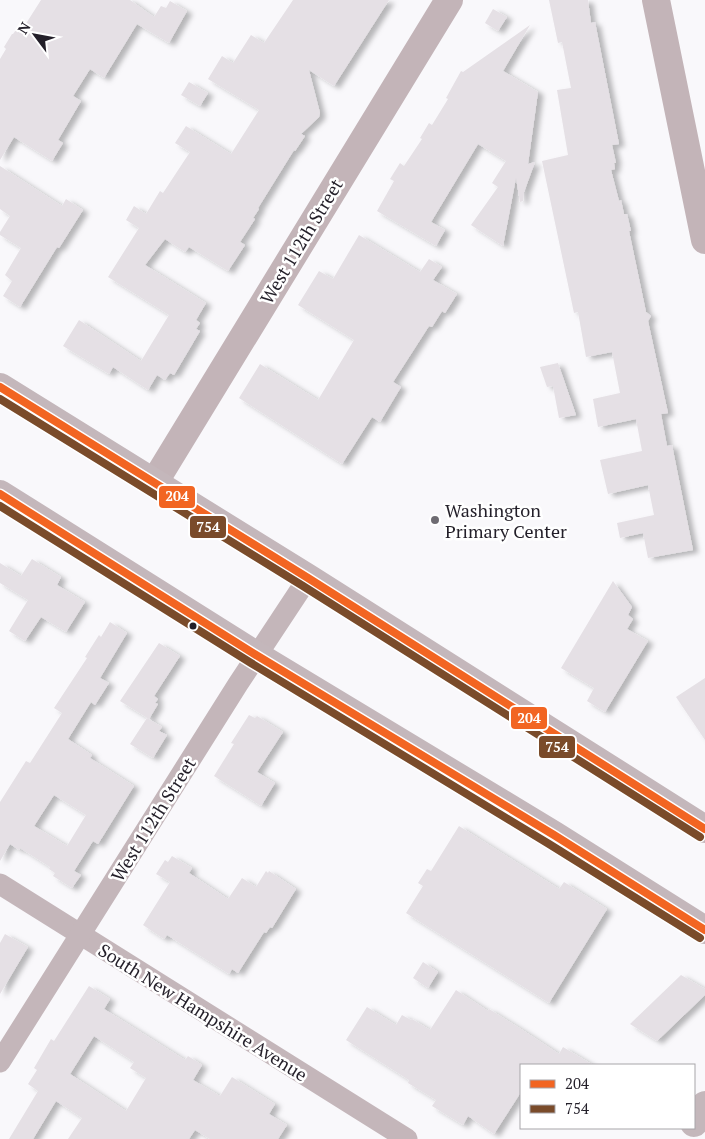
<svg xmlns="http://www.w3.org/2000/svg" width="705" height="1139" viewBox="0 0 705 1139" font-family="'PT Serif',serif">
  <style>
    .building { fill: #e5e0e5; fill-rule: evenodd; filter: url(#shadow) }
    .lines { fill: none; stroke-linecap: round; stroke-linejoin: round }
    .street { stroke: #c4b6ba; stroke-width: 21 }
    .secondary { stroke: #c3b4b8; stroke-width: 28 }
    .primary { stroke: #c4b7bb; stroke-width: 28 }
    .bus-1-casing { stroke: #fff; stroke-width: 11 }
    .bus-2-casing { stroke: #fff; stroke-width: 11 }
    .bus-1 { stroke: #f26522; stroke-width: 8 }
    .bus-2 { stroke: #7a4b2a; stroke-width: 8 }
    .poi-dot { fill: #6e6b72; stroke: #fff; stroke-width: 2 }
    .bus-dot { fill: #231f29; stroke: #fff; stroke-width: 2 }
    .labels { text-anchor: middle; dominant-baseline: central; stroke-width: 5; stroke-linejoin: round; paint-order: stroke }
    .street-label { font-size: 18px; fill: #231f29; stroke: #fff }
    .poi-label { font-size: 18px; fill: #231f29; stroke: #fff; text-anchor: start }
    .line-badge { stroke: #fff; stroke-width: 2 }
    .badge-label { font-size: 14px; text-anchor: middle; font-weight: bold; fill: #fff }
  </style>
  <defs>
    <filter id="shadow"><feDropShadow dx="5.5" dy="3" stdDeviation="2.5" flood-color="#0004"/></filter>
  </defs>
  <rect width="100%" height="100%" fill="#f9f8fb"/>
  <g class="building">
    <polygon points="41,0 130,0 154,17 161,6 166,8 170,1 187,11 169,43 137,24 104,78 90,69 73,96 81,101 58,140 63,143 52,161 14,137 0,160 0,59 6,49 4,47 12,34 13,34 16,30 20,33"/>
    <polygon points="293,0 389,0 334,86 309,70 320,113 319,117 301,134 305,136 295,151 294,150 258,208 259,209 253,218 255,219 240,242 245,245 228,271 189,247 185,252 165,239 145,265 206,303 196,320 200,323 196,329 200,331 174,375 170,373 165,380 157,375 148,390 113,367 109,374 63,346 79,320 141,361 169,315 108,277 139,228 126,220 134,206 146,214 160,191 163,193 190,152 175,143 186,126 231,154 259,110 208,79 222,56 233,63 251,35 264,43"/>
    <polygon points="549,0 588,0 591,23 595,22 619,144 612,145 616,163 614,163 615,169 611,170 619,201 621,200 624,214 627,214 631,231 629,231 646,312 651,316 648,321 668,413 661,414 667,446 672,445 693,550 648,558 643,533 620,538 617,523 654,515 648,485 608,494 600,460 642,451 636,419 598,427 593,399 620,393 612,352 586,357 578,312 574,313 542,161 568,155 557,90 571,88 562,42 558,43"/>
    <polygon points="493,9 507,17 498,31 485,23"/>
    <polygon points="530,25 503,71 538,92 528,164 535,162 524,192 523,201 520,202 516,178 503,246 471,225 498,187 492,183 506,161 478,144 431,222 445,230 436,246 377,211 394,181 390,179 400,163 404,166 422,139 420,138 429,123 432,125 448,99 446,98 461,71 463,72"/>
    <polygon points="189,82 208,93 200,106 181,95"/>
    <polygon points="0,166 62,206 66,199 83,210 59,248 57,247 20,307 3,296 12,281 5,275 21,248 0,235 0,232 10,216 0,209"/>
    <polygon points="359,235 420,272 429,259 442,267 433,280 457,294 445,313 442,311 432,327 429,326 393,382 401,387 380,422 372,417 342,464 239,398 260,364 318,400 354,340 298,305 319,271 333,279"/>
    <polygon points="558,363 576,415 559,418 553,386 547,387 540,367"/>
    <polygon points="32,559 61,577 57,585 85,602 66,632 41,617 25,641 9,631 28,600 0,583 0,563 21,576"/>
    <polygon points="613,581 632,607 628,615 633,619 627,629 648,641 605,712 587,701 594,688 561,668"/>
    <path d="M 110,622 L 127,633 L 100,678 L 109,683 L 95,705 L 91,702 L 68,739 L 92,755 L 90,758 L 134,786 L 98,844 L 93,841 L 74,871 L 81,875 L 72,888 L 53,876 L 55,873 L 49,869 L 50,867 L 20,848 L 19,850 L 10,844 L 0,861 L 0,802 L 26,761 L 30,763 L 62,713 L 54,708 L 87,658 L 85,657 L 99,635 L 101,637 ZM 54,795 L 86,815 L 67,846 L 34,826 Z"/>
    <polygon points="159,643 180,656 154,696 158,699 155,703 158,704 149,719 120,701"/>
    <polygon points="705,678 705,740 676,697"/>
    <polygon points="249,715 255,718 257,716 283,732 257,772 275,783 261,806 214,776 234,744 231,743"/>
    <polygon points="147,718 162,727 159,731 167,735 153,758 130,744"/>
    <polygon points="459,826 559,889 564,882 607,909 549,1003 406,913 423,886 418,883 427,869 431,871"/>
    <polygon points="172,856 192,868 189,873 228,899 242,878 256,887 266,871 268,873 269,871 296,889 272,928 270,927 266,933 264,932 238,973 232,969 229,974 167,935 164,939 143,925 170,882 156,874 165,860 168,862"/>
    <polygon points="5,934 28,947 0,994 0,943"/>
    <polygon points="423,962 438,972 428,988 413,978"/>
    <polygon points="681,975 705,989 705,995 657,1041 630,1024"/>
    <path d="M 89,986 L 110,999 L 104,1009 L 185,1060 L 188,1056 L 202,1065 L 193,1080 L 220,1096 L 232,1077 L 275,1104 L 269,1114 L 287,1125 L 278,1139 L 210,1139 L 195,1130 L 189,1139 L 68,1139 L 82,1118 L 56,1101 L 33,1139 L 9,1139 L 38,1091 L 28,1084 L 37,1070 L 34,1068 L 51,1039 L 54,1041 ZM 94,1036 L 134,1062 L 130,1068 L 146,1078 L 126,1111 L 70,1074 Z"/>
    <polygon points="456,990 488,1011 489,1009 521,1029 559,1054 563,1047 593,1065 521,1065 521,1092 494,1134 468,1116 463,1125 432,1106 436,1100 408,1083 409,1080 346,1040 367,1007 396,1025 402,1015 411,1020 412,1019 430,1030"/>
  </g>
  <g class="lines">
    <g class="street">
      <polyline points="0,884 407,1139"/>
      <polyline points="0,1062 238,684 308,578"/>
    </g>
    <g class="secondary">
      <polyline points="656,0 705,240"/>
      <polyline points="154,483 449,0"/>
    </g>
    <g class="primary">
      <polyline points="0,387 308,578 705,829"/>
      <polyline points="0,494 256,655 554,835 705,930"/>
      <polyline points="694,1123 705,1105"/>
    </g>
    <g class="bus-1-casing">
      <g id="bus-1">
        <polyline points="0,387 308,578 705,829"/>
        <polyline points="0,494 256,655 554,835 705,930"/>
      </g>
    </g>
    <g class="bus-2-casing">
      <g id="bus-2">
        <polyline points="0,399 303,586 700,837"/>
        <polyline points="0,506 251,663 549,844 700,938"/>
      </g>
    </g>
    <use href="#bus-1" class="bus-1"/>
    <use href="#bus-2" class="bus-2"/>
  </g>
  <circle class="poi-dot" cx="435" cy="520" r="5"/>
  <circle class="bus-dot" cx="193" cy="626" r="4.5"/>
  <g class="labels">
    <g class="street-label">
      <text transform="translate(301 241) rotate(-59)">West 112th Street</text>
      <text transform="translate(153 819) rotate(-58)">West 112th Street</text>
      <text transform="translate(203 1012) rotate(32)">South New Hampshire Avenue</text>
    </g>
    <g class="poi-label">
      <text x="445" y="510">Washington<tspan x="445" dy="21">Primary Center</tspan></text>
    </g>
  </g>
  <g class="line-badge">
    <rect x="158" y="485" width="38" height="24" rx="5" fill="#f26522"/>
    <rect x="189" y="515" width="38" height="24" rx="5" fill="#7a4b2a"/>
    <rect x="510" y="706" width="38" height="24" rx="5" fill="#f26522"/>
    <rect x="538" y="735" width="38" height="24" rx="5" fill="#7a4b2a"/>
  </g>
  <g class="badge-label">
    <text x="177" y="501">204</text>
    <text x="208" y="532">754</text>
    <text x="529" y="723">204</text>
    <text x="557" y="752">754</text>
  </g>
  <rect x="520" y="1064" width="175" height="65" fill="#ffffff" stroke="#a7a5a9"/>
  <rect x="530" y="1080" width="25" height="8" fill="#f26522" stroke="#a7a5a9"/>
  <text x="565" y="1089" font-size="15" fill="#231f29">204</text>
  <rect x="530" y="1105" width="25" height="8" fill="#7a4b2a" stroke="#a7a5a9"/>
  <text x="565" y="1114" font-size="15" fill="#231f29">754</text>
  <g transform="translate(35 35) rotate(302)" stroke="#ffffff" stroke-width="4" paint-order="stroke">
  <path d="M0-4L9 19L0 12L-9 19Z" fill="#231f29"/>
  <text y="-8" font-size="14" font-weight="bold" text-anchor="middle" fill="#231f29">N</text>
  </g>
</svg>
